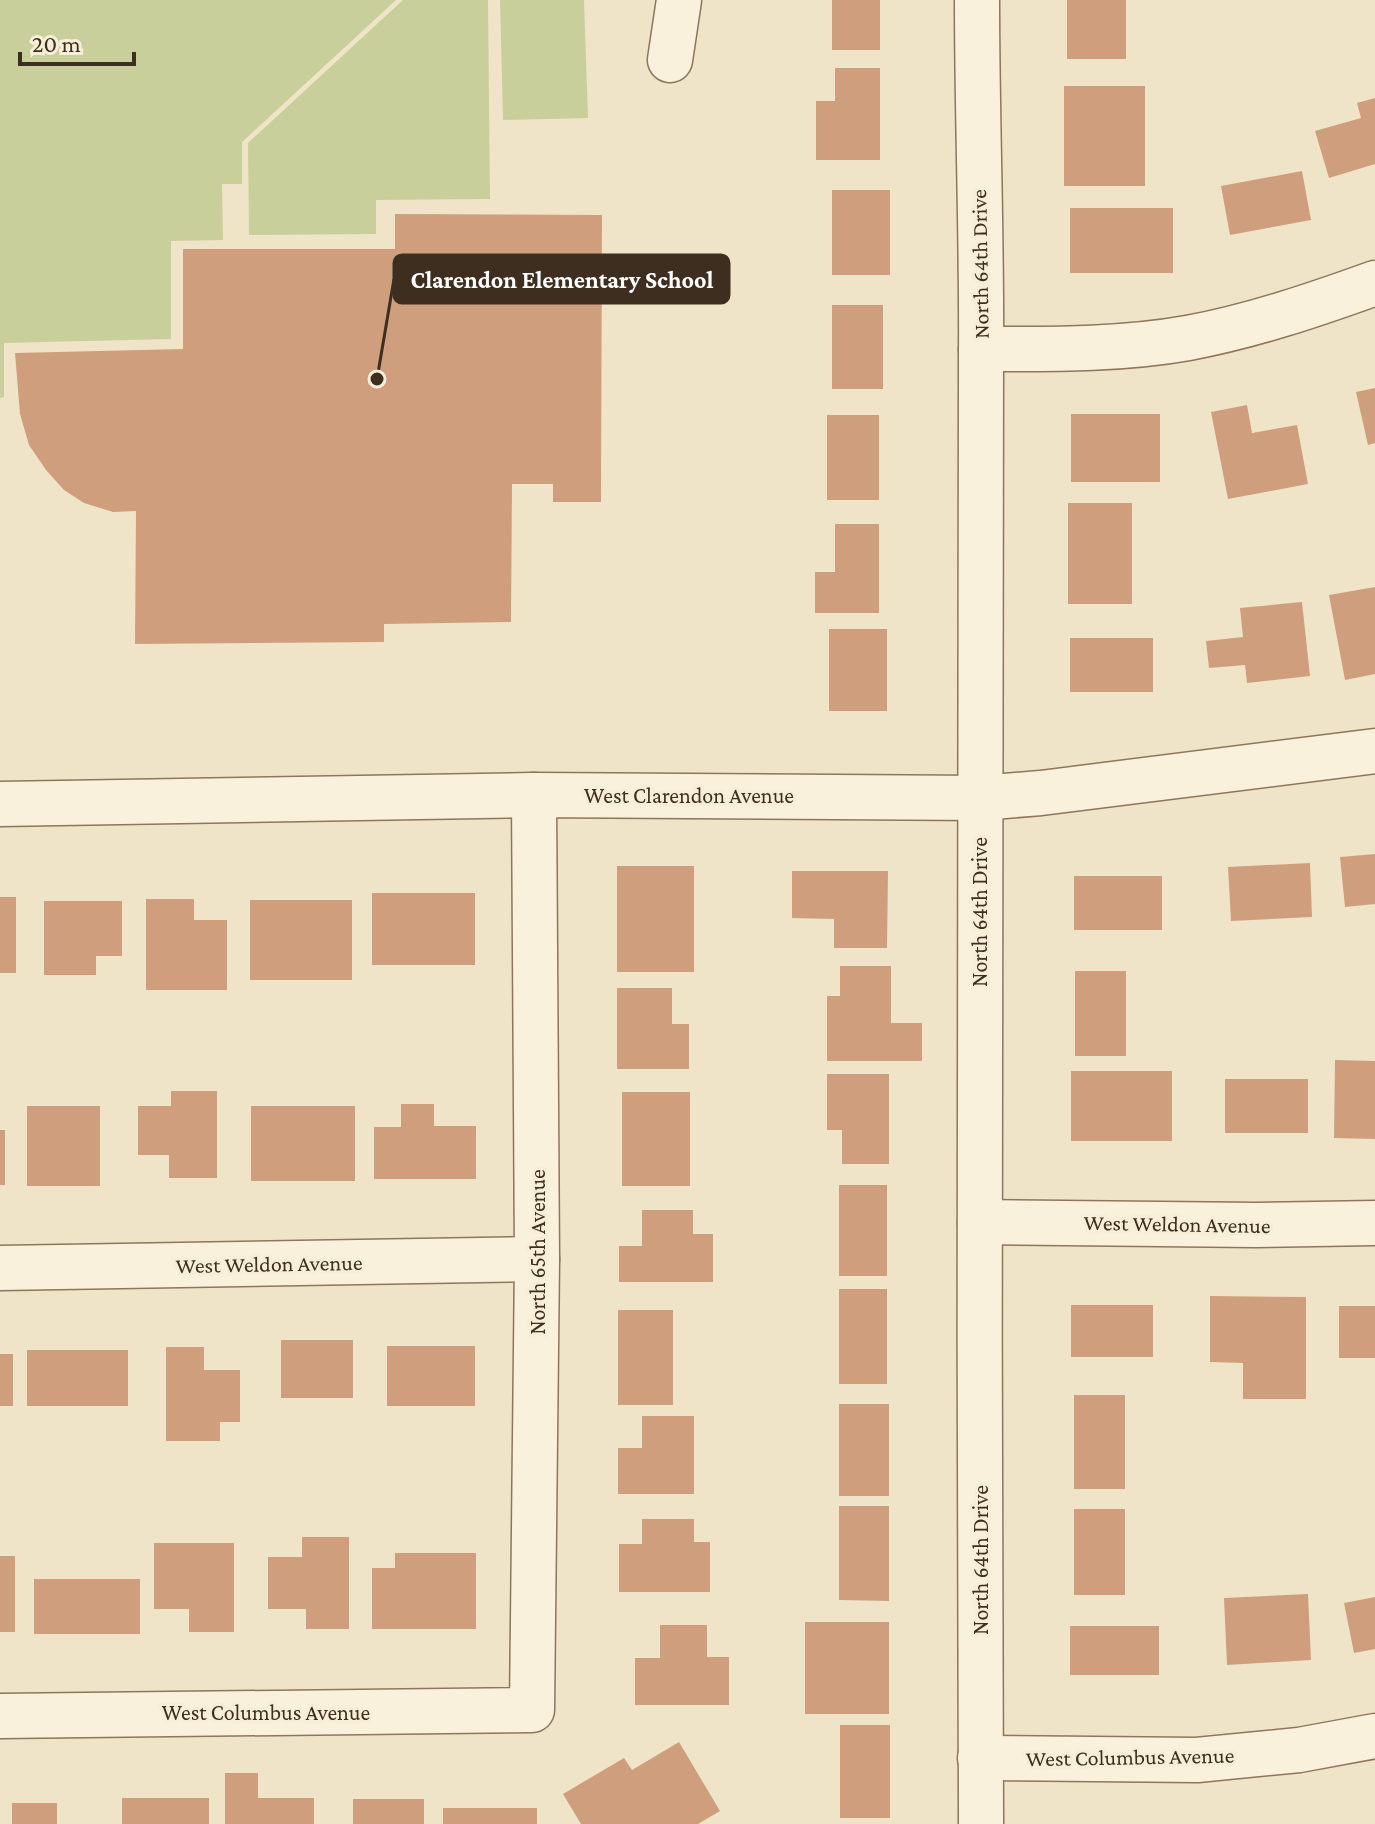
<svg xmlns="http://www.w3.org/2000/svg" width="1375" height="1824" viewBox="0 0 1375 1824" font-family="'Crimson Pro',serif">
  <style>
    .green { fill: #c9cf9b }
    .building { fill: #cf9f7d }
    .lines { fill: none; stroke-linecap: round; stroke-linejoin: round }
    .minor-casing { stroke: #8d765c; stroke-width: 47 }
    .minor { stroke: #faf1dc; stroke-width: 44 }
    .labels { text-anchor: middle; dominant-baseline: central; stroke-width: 7; stroke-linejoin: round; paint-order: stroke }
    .street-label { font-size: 22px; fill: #3d2e20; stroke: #f7eed8 }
    .leader { fill: none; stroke: #3d2e20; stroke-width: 3 }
    .callout-dot { fill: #3d2e20; stroke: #f7eed8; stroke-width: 3 }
    .callout { fill: #3d2e20; stroke: #3d2e20; stroke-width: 3 }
    .callout-label { font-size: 24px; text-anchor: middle; font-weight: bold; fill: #fff }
  </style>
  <rect width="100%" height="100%" fill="#f0e4c8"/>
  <g class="green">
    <polygon points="0,0 396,0 242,142 242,184 222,184 223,240 171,241 171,339 4,343 4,397 0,398"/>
    <polygon points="403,0 488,0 490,199 376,200 376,234 249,235 248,143"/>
    <polygon points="500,0 584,0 588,118 503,120"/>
  </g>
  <g class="building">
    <rect x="832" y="0" width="48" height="50"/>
    <rect x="1067" y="0" width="59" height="59"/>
    <polygon points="835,68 880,68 880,160 816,160 816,101 835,101"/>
    <rect x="1064" y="86" width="81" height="100"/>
    <polygon points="1375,98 1375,164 1329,178 1315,131 1361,118 1357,103"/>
    <polygon points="1302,171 1311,220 1230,235 1221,186"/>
    <rect x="832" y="190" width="58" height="85"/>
    <rect x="1070" y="208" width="103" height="65"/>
    <polygon points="395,214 602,215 601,502 553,502 553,484 512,484 511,622 384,624 384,642 135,644 136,511 113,512 84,503 64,490 46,470 29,445 20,414 15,353 183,349 183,249 395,249"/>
    <rect x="832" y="305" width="51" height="84"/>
    <polygon points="1375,388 1375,443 1368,445 1356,392"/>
    <polygon points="1247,405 1252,433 1297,425 1308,484 1228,499 1211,412"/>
    <rect x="1071" y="414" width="89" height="68"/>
    <rect x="827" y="415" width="52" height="85"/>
    <rect x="1068" y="503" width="64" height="101"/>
    <polygon points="835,524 879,524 879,613 815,613 815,572 835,572"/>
    <polygon points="1375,587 1375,674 1345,680 1329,595"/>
    <polygon points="1302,602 1310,676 1247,683 1245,665 1209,668 1206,641 1243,637 1240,608"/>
    <rect x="829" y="629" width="58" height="82"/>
    <rect x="1070" y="638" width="83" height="54"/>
    <polygon points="1375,854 1375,904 1345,907 1340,857"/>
    <polygon points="1310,863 1312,917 1231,921 1228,867"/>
    <rect x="617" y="866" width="77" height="106"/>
    <polygon points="792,871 888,871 887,948 834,948 834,919 792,918"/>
    <rect x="1074" y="876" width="88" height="54"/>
    <rect x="372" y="893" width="103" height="72"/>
    <rect x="0" y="897" width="16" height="76"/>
    <polygon points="146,899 194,899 194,920 227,920 227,990 146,990"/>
    <rect x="250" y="900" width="102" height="80"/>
    <polygon points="44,901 122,901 122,956 96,956 96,975 44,975"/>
    <polygon points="840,966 891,966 891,1023 922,1023 922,1061 827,1061 827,996 840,996"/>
    <rect x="1075" y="971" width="51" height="85"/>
    <polygon points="617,988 672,988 672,1024 689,1024 689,1069 617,1069"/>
    <polygon points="1335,1060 1375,1061 1375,1139 1334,1138"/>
    <rect x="1071" y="1071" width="101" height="70"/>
    <polygon points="827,1074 889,1074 889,1164 842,1164 842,1130 827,1130"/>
    <rect x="1225" y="1079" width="83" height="54"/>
    <polygon points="171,1091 217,1091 217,1178 169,1178 169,1155 138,1155 138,1106 171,1106"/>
    <rect x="622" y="1092" width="68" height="94"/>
    <polygon points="401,1104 434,1104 434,1126 476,1126 476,1179 374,1179 374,1127 401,1127"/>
    <rect x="27" y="1106" width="73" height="80"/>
    <rect x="251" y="1106" width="104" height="75"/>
    <rect x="0" y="1130" width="5" height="55"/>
    <rect x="839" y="1185" width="48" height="91"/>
    <polygon points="642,1210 693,1210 693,1234 713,1234 713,1282 619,1282 619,1246 642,1246"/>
    <rect x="839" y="1289" width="48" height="95"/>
    <polygon points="1210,1296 1306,1297 1306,1399 1243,1399 1243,1363 1210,1362"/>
    <rect x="1071" y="1305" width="82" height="52"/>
    <rect x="1339" y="1306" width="36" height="52"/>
    <rect x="618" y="1310" width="55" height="95"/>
    <rect x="281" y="1340" width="72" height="58"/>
    <rect x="387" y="1346" width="88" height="60"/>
    <polygon points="166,1347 204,1347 204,1370 240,1370 240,1422 220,1422 220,1441 166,1441"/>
    <rect x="27" y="1350" width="101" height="56"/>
    <rect x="0" y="1354" width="13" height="52"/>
    <rect x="1074" y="1395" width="51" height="94"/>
    <rect x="839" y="1404" width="50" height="92"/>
    <polygon points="642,1416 694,1416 694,1494 618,1494 618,1448 642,1448"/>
    <polygon points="839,1506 889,1506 889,1601 839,1600"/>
    <rect x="1074" y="1509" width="51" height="86"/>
    <polygon points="642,1519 694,1519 694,1542 710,1542 710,1592 619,1592 619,1544 642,1544"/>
    <polygon points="302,1537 349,1537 349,1629 306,1629 306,1609 268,1609 268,1557 302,1557"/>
    <polygon points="154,1543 234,1543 234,1632 189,1632 189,1609 154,1609"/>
    <polygon points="395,1553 476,1553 476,1629 372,1629 372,1568 395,1568"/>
    <rect x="0" y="1556" width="15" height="76"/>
    <rect x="34" y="1579" width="106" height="55"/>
    <polygon points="1308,1594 1311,1660 1227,1665 1224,1598"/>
    <polygon points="1375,1597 1375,1649 1354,1653 1344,1603"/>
    <rect x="805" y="1622" width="84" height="92"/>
    <polygon points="660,1625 707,1625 707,1657 729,1657 729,1705 635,1705 635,1658 660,1658"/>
    <rect x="1070" y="1626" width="89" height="49"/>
    <rect x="840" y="1725" width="50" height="93"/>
    <polygon points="679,1742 720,1811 698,1824 581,1824 563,1794 624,1758 632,1770"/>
    <polygon points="225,1773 258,1773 258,1798 314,1798 314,1824 225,1824"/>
    <rect x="122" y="1798" width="87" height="26"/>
    <rect x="353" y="1799" width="71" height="25"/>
    <rect x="12" y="1803" width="45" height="21"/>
    <rect x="443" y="1808" width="94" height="16"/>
  </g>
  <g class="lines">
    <g class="minor-casing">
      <g id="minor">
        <path d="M 977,0 C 977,119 982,238 981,357 C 981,846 978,1335 981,1824"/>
        <polyline points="670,60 679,0"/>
        <path d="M 981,349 C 1049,349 1121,350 1188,338 C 1252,326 1314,305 1375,283"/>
        <polyline points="0,804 534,795 980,798 1041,793 1375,751"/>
        <polyline points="980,1222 1255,1225 1375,1223"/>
        <polyline points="0,1268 537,1259"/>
        <polyline points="0,1716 532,1710 537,1259 534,795"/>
        <polyline points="980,1758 1197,1760 1299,1750 1375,1736"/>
      </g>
    </g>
    <use href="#minor" class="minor"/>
  </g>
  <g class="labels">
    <g class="street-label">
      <text transform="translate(980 264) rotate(-91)">North 64th Drive</text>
      <text x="689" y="795">West Clarendon Avenue</text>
      <text transform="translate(979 912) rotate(-90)">North 64th Drive</text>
      <text transform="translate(1177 1224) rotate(1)">West Weldon Avenue</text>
      <text transform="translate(537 1252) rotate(-90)">North 65th Avenue</text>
      <text transform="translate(269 1264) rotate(-1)">West Weldon Avenue</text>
      <text transform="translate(980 1560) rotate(-90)">North 64th Drive</text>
      <text x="266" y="1712">West Columbus Avenue</text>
      <text transform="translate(1130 1757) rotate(-1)">West Columbus Avenue</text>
    </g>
  </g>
  <path class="leader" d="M377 379L394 279"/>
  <circle class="callout-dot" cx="377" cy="379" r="8"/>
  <rect class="callout" x="394" y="255" width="335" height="48" rx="8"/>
  <g class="callout-label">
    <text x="562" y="288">Clarendon Elementary School</text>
  </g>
  <path d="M20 52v12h114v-12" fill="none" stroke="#3d2e20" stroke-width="4"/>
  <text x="32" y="52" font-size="24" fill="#3d2e20" stroke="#f7eed8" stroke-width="6" paint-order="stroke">20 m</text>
</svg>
